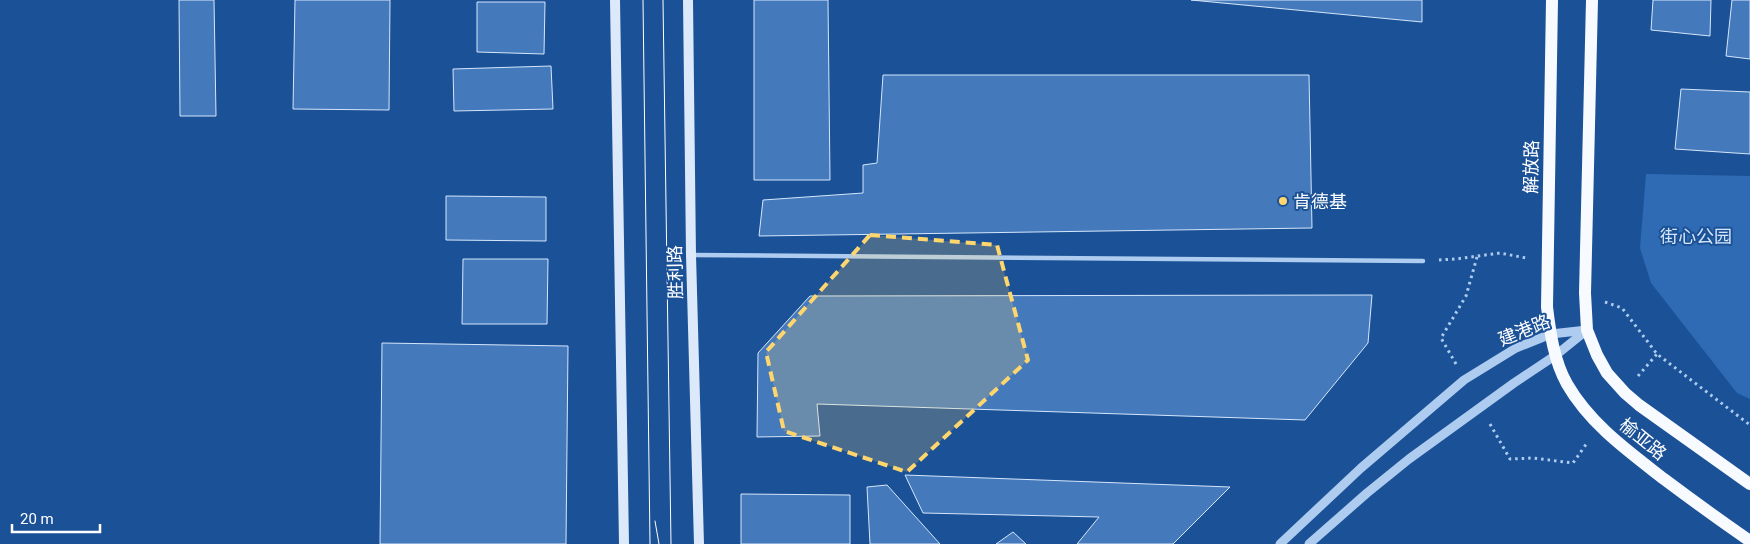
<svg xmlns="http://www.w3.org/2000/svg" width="1750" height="544" viewBox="0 0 1750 544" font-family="Roboto,'Noto Sans SC',sans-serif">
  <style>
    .green { fill: #2f6bb4 }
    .building { fill: #447abc; stroke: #d5e6fb }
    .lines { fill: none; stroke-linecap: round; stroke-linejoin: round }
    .path { stroke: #aeccf0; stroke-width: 3; stroke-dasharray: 2.5 4; stroke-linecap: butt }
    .pedestrian { stroke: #aeccf0; stroke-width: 4.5 }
    .tertiary { stroke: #aeccf0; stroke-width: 9 }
    .secondary { stroke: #dce9fb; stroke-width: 10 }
    .primary { stroke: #f7faff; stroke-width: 12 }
    .tram { stroke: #fff; stroke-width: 1 }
    .marked { fill: #ffd56d; fill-opacity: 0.2; stroke: #ffd56d; stroke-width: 4; stroke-dasharray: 10 6; stroke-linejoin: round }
    .poi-dot { fill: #ffd56d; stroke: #1b5196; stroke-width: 2 }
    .labels { text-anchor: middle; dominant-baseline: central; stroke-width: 4; stroke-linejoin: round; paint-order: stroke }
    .street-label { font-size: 18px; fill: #fff; stroke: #1b5196 }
    .poi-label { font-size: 18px; fill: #fff; stroke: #1b5196; text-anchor: start }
    .park-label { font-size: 18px; fill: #d5e6fb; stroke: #1b5196 }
  </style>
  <rect width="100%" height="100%" fill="#1b5196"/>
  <polygon class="green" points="1646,174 1750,176 1750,399 1737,393 1651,283 1640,248"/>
  <g class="building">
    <polygon points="179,0 214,0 216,116 180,116"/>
    <polygon points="295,0 390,0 389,110 293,109"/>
    <polygon points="754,0 828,0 830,180 754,180"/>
    <polygon points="1191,0 1422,0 1422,22"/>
    <polygon points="1653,0 1711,0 1710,36 1651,30"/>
    <polygon points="1732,0 1750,0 1750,59 1726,56"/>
    <polygon points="477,2 545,2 544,54 477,52"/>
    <polygon points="551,66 553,109 454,111 453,69"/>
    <polygon points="883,75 1309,75 1312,228 759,236 763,200 863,193 863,165 877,163"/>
    <polygon points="1681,89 1750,92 1750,154 1675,149"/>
    <polygon points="446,196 546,197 546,241 446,240"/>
    <polygon points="463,259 548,259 547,324 462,324"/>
    <polygon points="1372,295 1368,343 1305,420 817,404 820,436 757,437 758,353 810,296"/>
    <polygon points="382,343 568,346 566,544 380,544"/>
    <polygon points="905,475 1230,487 1173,544 1077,544 1099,517 923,513"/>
    <polygon points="887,485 940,544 870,544 867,487"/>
    <polygon points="741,494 850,495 850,544 741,544"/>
    <polygon points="1013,532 1026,544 996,544"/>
  </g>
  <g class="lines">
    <g class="path">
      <polyline points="1439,260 1456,259 1500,253 1526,258"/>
      <polyline points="1605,302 1622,308 1657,354 1750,425"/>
      <polyline points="1456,364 1441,338 1466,296 1477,257"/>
      <polyline points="1638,376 1657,354"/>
      <polyline points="1490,424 1510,459 1533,458 1573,463 1587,443"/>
    </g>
    <polyline class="pedestrian" points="692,255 1423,261"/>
    <g class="tertiary">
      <polyline points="1280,544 1361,468 1464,380 1516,348 1551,334 1587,330"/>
      <polyline points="1309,544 1367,493 1409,459 1514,383 1556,355 1587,330"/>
    </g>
    <g class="secondary">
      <polyline points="615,0 624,544"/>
      <polyline points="688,0 691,255 699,544"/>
    </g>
    <g class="primary">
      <path d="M 1552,0 L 1547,307 C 1550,332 1554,361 1567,384 C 1590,424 1628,451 1664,479 C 1692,500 1721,521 1750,541"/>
      <polyline points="1592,0 1585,293 1587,330 1597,355 1607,373 1625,393 1639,405 1750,484"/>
    </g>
    <g class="tram">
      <polyline points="643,0 650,544"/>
      <polyline points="663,0 671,544"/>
      <polyline points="655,521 659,544"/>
    </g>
  </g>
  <path class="marked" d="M 870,235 L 997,245 L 1028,360 L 907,472 L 784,431 L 766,352 Z"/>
  <circle class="poi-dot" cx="1283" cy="201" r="5"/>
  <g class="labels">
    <g class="street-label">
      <text transform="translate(1531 167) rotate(-89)">解放路</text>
      <text transform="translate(675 272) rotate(-91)">胜利路</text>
      <text transform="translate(1524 330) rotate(-22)">建港路</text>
      <text transform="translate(1643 439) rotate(39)">榆亚路</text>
    </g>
    <g class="poi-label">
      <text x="1293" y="201">肯德基</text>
    </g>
    <g class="park-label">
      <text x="1696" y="236">街心公园</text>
    </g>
  </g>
  <path d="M12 524v8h88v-8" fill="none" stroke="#ffffff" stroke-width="2.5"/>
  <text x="20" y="524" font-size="15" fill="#ffffff" stroke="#1b5196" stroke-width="4" paint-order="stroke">20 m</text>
</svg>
